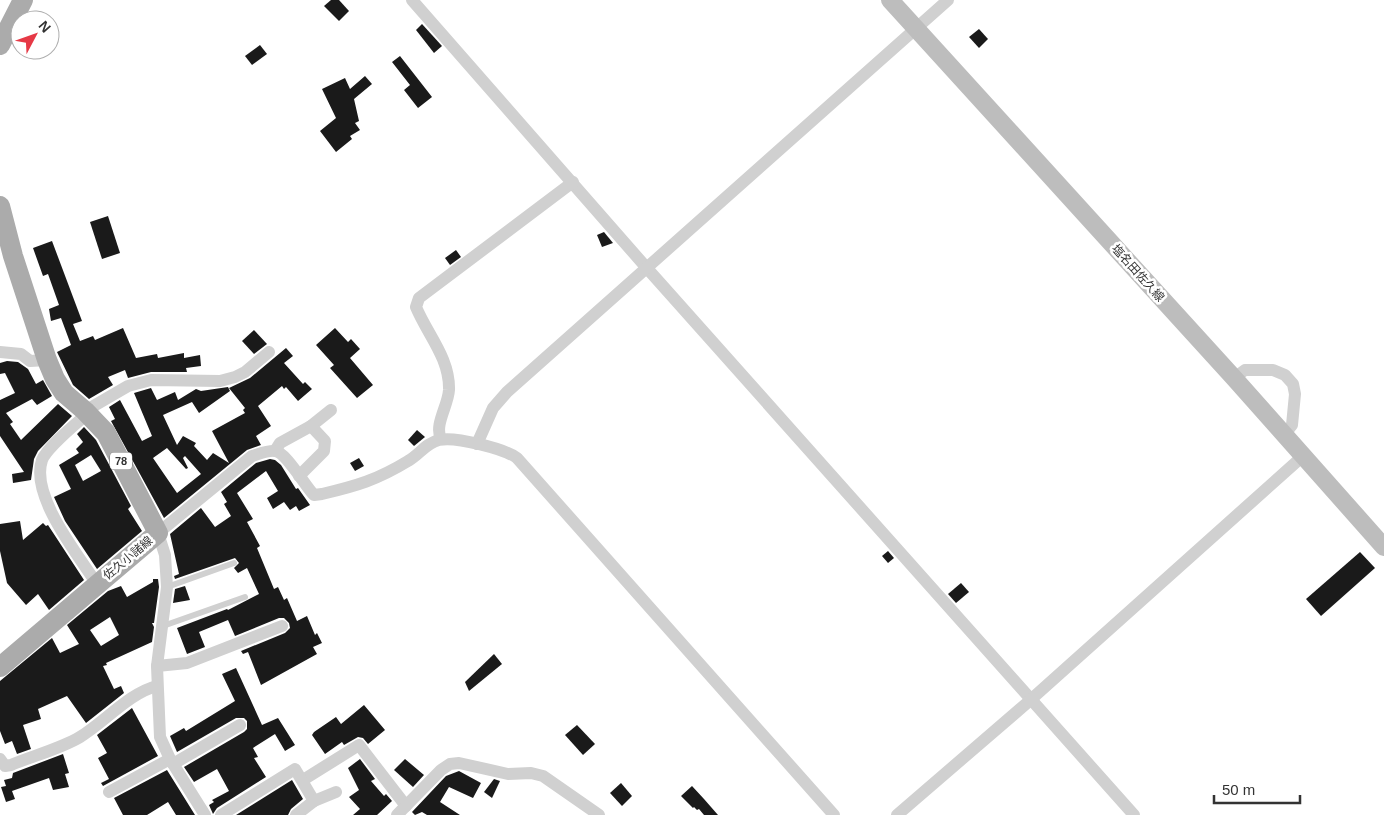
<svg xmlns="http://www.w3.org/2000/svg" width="1384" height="815" viewBox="0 0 1384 815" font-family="Arial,'Noto Sans JP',sans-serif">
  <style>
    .building { fill: #1a1a1a; fill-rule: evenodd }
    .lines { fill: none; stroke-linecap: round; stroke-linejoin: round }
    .lane { stroke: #d0d0d0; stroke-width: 6 }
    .street { stroke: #d0d0d0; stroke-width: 12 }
    .secondary { stroke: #bdbdbd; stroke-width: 18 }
    .primary { stroke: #ababab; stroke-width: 20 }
    .labels { text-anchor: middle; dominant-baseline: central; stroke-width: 5; stroke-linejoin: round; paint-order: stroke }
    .shield { fill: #fff; stroke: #707070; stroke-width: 1 }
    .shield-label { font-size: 11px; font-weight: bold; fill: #333 }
    .street-label { font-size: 12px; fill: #333; stroke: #fff }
  </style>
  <rect width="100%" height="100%" fill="#fff"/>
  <g class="building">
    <polygon points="331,0 339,0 349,11 339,21 324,6"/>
    <polygon points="422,24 442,46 434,53 416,30"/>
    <polygon points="979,29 988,39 979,48 969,37"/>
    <polygon points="260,45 267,54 252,65 245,56"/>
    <polygon points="400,56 432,97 418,108 404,90 410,85 392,62"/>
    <polygon points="365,76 372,84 354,99 359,121 355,123 360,130 350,136 352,139 336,152 320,131 336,118 322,89 345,78 350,89"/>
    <polygon points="108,216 120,253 102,259 90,222"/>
    <polygon points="604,232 613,243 602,247 597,235"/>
    <polygon points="52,241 82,321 73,324 80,341 93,336 95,340 123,328 136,358 157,354 158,358 184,353 184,358 200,355 201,366 186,368 187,372 151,372 128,378 125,370 108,377 113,385 89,399 73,385 57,352 71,345 61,318 51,321 49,309 59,305 48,274 43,276 33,248"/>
    <polygon points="456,250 461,257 450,265 445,258"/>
    <polygon points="335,328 348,342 351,339 360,349 350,358 373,385 357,398 330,368 334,365 316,345"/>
    <polygon points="254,330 267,344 254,354 242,341"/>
    <path d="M 286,348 L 293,356 L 284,363 L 303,384 L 305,382 L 312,389 L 298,401 L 286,387 L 284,389 L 282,386 L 258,406 L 271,426 L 256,436 L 261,445 L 247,450 L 164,518 L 111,421 L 115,419 L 109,407 L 120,400 L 142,441 L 152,436 L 134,393 L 151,388 L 157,400 L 175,392 L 178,400 L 196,389 L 201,391 L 228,387 L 230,391 L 199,413 L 192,402 L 163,415 L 177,445 L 183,436 L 196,443 L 194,446 L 207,460 L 213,453 L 229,463 L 212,431 L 245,413 L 243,410 L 245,408 L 229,388 L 250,378 ZM 167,448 L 186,469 L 188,468 L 183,458 L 185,456 L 201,474 L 177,493 L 153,458 Z"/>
    <polygon points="7,361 18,362 28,369 36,384 43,380 52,396 37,405 32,399 6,413 13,422 10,424 21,440 58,404 72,416 38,451 34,459 31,480 13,483 12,474 24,472 0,436 0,400 15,393 5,373 0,374 0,363"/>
    <path d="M 84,427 L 96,440 L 131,506 L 128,509 L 142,531 L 97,569 L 65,521 L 54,497 L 71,489 L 59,465 L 79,453 L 76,449 L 83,442 L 77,434 ZM 91,455 L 101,471 L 83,481 L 75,465 Z"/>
    <polygon points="417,430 425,437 414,446 408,440"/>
    <polygon points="359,458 364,466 355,471 350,463"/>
    <polygon points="270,459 275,460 281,465 296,489 298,488 310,505 299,511 296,506 290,510 284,502 273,509 267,498 278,491 266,471 237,493 253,519 247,522 260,546 257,548 274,589 278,587 284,600 287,598 297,621 307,616 315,635 317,633 322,643 313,647 317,654 261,685 248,652 243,654 241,651 285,633 290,628 289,623 284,618 279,618 235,636 228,620 199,632 205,647 187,654 177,628 227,609 228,610 259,594 247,568 238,573 234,568 239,563 235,558 175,579 174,576 179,574 170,534 201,508 215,527 231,516 224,504 227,502 221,492 256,463"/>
    <polygon points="20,521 23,540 43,523 46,526 48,525 84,580 49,610 38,594 26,605 7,583 0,551 0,524"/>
    <polygon points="888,551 894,558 888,563 882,556"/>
    <polygon points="1360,552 1375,568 1321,616 1306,599"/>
    <path d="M 153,579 L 158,579 L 159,587 L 154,623 L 152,623 L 154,627 L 152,642 L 106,663 L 107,665 L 103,666 L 114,689 L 121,686 L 124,693 L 86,723 L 67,696 L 38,709 L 41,719 L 23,725 L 31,749 L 17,754 L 12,741 L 5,744 L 0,731 L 0,681 L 52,638 L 60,653 L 79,644 L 67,625 L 108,591 L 121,586 L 127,597 L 153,582 ZM 110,617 L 119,635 L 101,646 L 90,630 Z"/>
    <polygon points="961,583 969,592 956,603 948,594"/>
    <polygon points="185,586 190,600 173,603 175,589"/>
    <polygon points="494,654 502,664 469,691 465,682"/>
    <polygon points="236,668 262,725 278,718 295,745 285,751 275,734 253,748 258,757 254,758 266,777 217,808 213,814 209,805 214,802 212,800 229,791 217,769 194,782 184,767 244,732 247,729 247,721 244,718 236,718 177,752 170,736 184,728 186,731 235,701 222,674"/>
    <polygon points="364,705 385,730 368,744 363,738 358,737 344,745 342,742 325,754 312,735 314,732 336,717 341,724"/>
    <polygon points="132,708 158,756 103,786 101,783 109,779 98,758 107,753 97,735"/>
    <polygon points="577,725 595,744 583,755 565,735"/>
    <polygon points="63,754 69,773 65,774 69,787 53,790 49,778 12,791 15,799 6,802 1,787 6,786 4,780 12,778 13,773"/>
    <polygon points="360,759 375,779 371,781 384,796 386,794 392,801 377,815 353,815 360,809 349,797 359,790 348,768"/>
    <polygon points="405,759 424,775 413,787 394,770"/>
    <polygon points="167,770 195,815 176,815 168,802 147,815 123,815 114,798"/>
    <polygon points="459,771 481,783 473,798 449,787 440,802 460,815 427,815 422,812 415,815 412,812 446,776"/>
    <polygon points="494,779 500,781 492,798 484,792"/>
    <polygon points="292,780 303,799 291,809 288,815 236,815"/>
    <polygon points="621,783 632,796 622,806 610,793"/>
    <polygon points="692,786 704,799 718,815 704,815 699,809 697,810 694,807 693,808 681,796"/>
  </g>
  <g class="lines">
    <g class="lane">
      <polyline points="167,587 234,563"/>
      <polyline points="163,626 245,597"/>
    </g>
    <g class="street">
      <polyline points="412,0 645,266 1134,815"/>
      <polyline points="0,352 21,354 30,361 47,360"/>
      <polyline points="1234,378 1245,370 1273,370 1285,375 1293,384 1295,394 1292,425 1284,435"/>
      <polyline points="85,411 128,386 151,380 220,381 235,377 245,372 269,352"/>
      <path d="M 88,413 C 77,423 47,447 42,460 C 30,496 78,555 97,584"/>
      <path d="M 441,439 C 434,425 448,406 449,390 C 450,358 427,334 416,307 L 419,298 L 573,182"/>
      <polyline points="477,444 493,408 507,392 948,0"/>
      <polyline points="275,451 280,443 311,426 331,410"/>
      <polyline points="299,476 324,451 325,441 311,426"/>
      <polyline points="157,666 187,663 282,626"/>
      <path d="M 0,759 L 5,766 L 11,765 C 32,756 60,749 80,737 C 105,722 129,693 157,686"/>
      <polyline points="173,764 240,725"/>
      <polyline points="303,780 359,745 406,806"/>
      <polyline points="109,792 170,759"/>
      <path d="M 205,815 L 170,759 L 160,737 L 157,666 L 167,587 L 165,555 L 158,533 L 252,456 C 259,454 268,450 275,451 C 286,452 305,486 314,495 L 322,494 C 356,486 377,480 408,461 C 419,455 426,443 439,440 C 455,436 505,449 517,458 L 834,815"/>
      <polyline points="221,815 295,769 314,801"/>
      <polyline points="296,815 314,801 336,792"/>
      <polyline points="397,815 441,770 450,764 459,763 508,774 531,773 543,776 599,815"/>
      <polyline points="897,815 1027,703 1303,456"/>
    </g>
    <polyline class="secondary" points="890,0 1234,378 1384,547"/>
    <g class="primary">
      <polyline points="0,45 23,0"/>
      <polyline points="0,206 13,256 47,360 55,379 64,393 85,411 106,433 158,533 0,667"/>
    </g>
  </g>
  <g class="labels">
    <rect class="shield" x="110" y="452.5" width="22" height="17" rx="4"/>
    <g class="shield-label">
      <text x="121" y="461">78</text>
    </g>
    <g class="street-label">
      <text transform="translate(1138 273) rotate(48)">塩名田佐久線</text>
      <text transform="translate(128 558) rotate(-40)">佐久小諸線</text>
    </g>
  </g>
  <g transform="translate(35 35) rotate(49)"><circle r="24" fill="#ffffff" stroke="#adadad"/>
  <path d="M0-4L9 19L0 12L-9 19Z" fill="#e63946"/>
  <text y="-8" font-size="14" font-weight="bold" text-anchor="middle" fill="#333333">N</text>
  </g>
  <path d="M1214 795v8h86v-8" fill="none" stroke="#333333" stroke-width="2.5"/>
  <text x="1222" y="795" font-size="15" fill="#333333" stroke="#ffffff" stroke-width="4" paint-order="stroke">50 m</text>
</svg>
